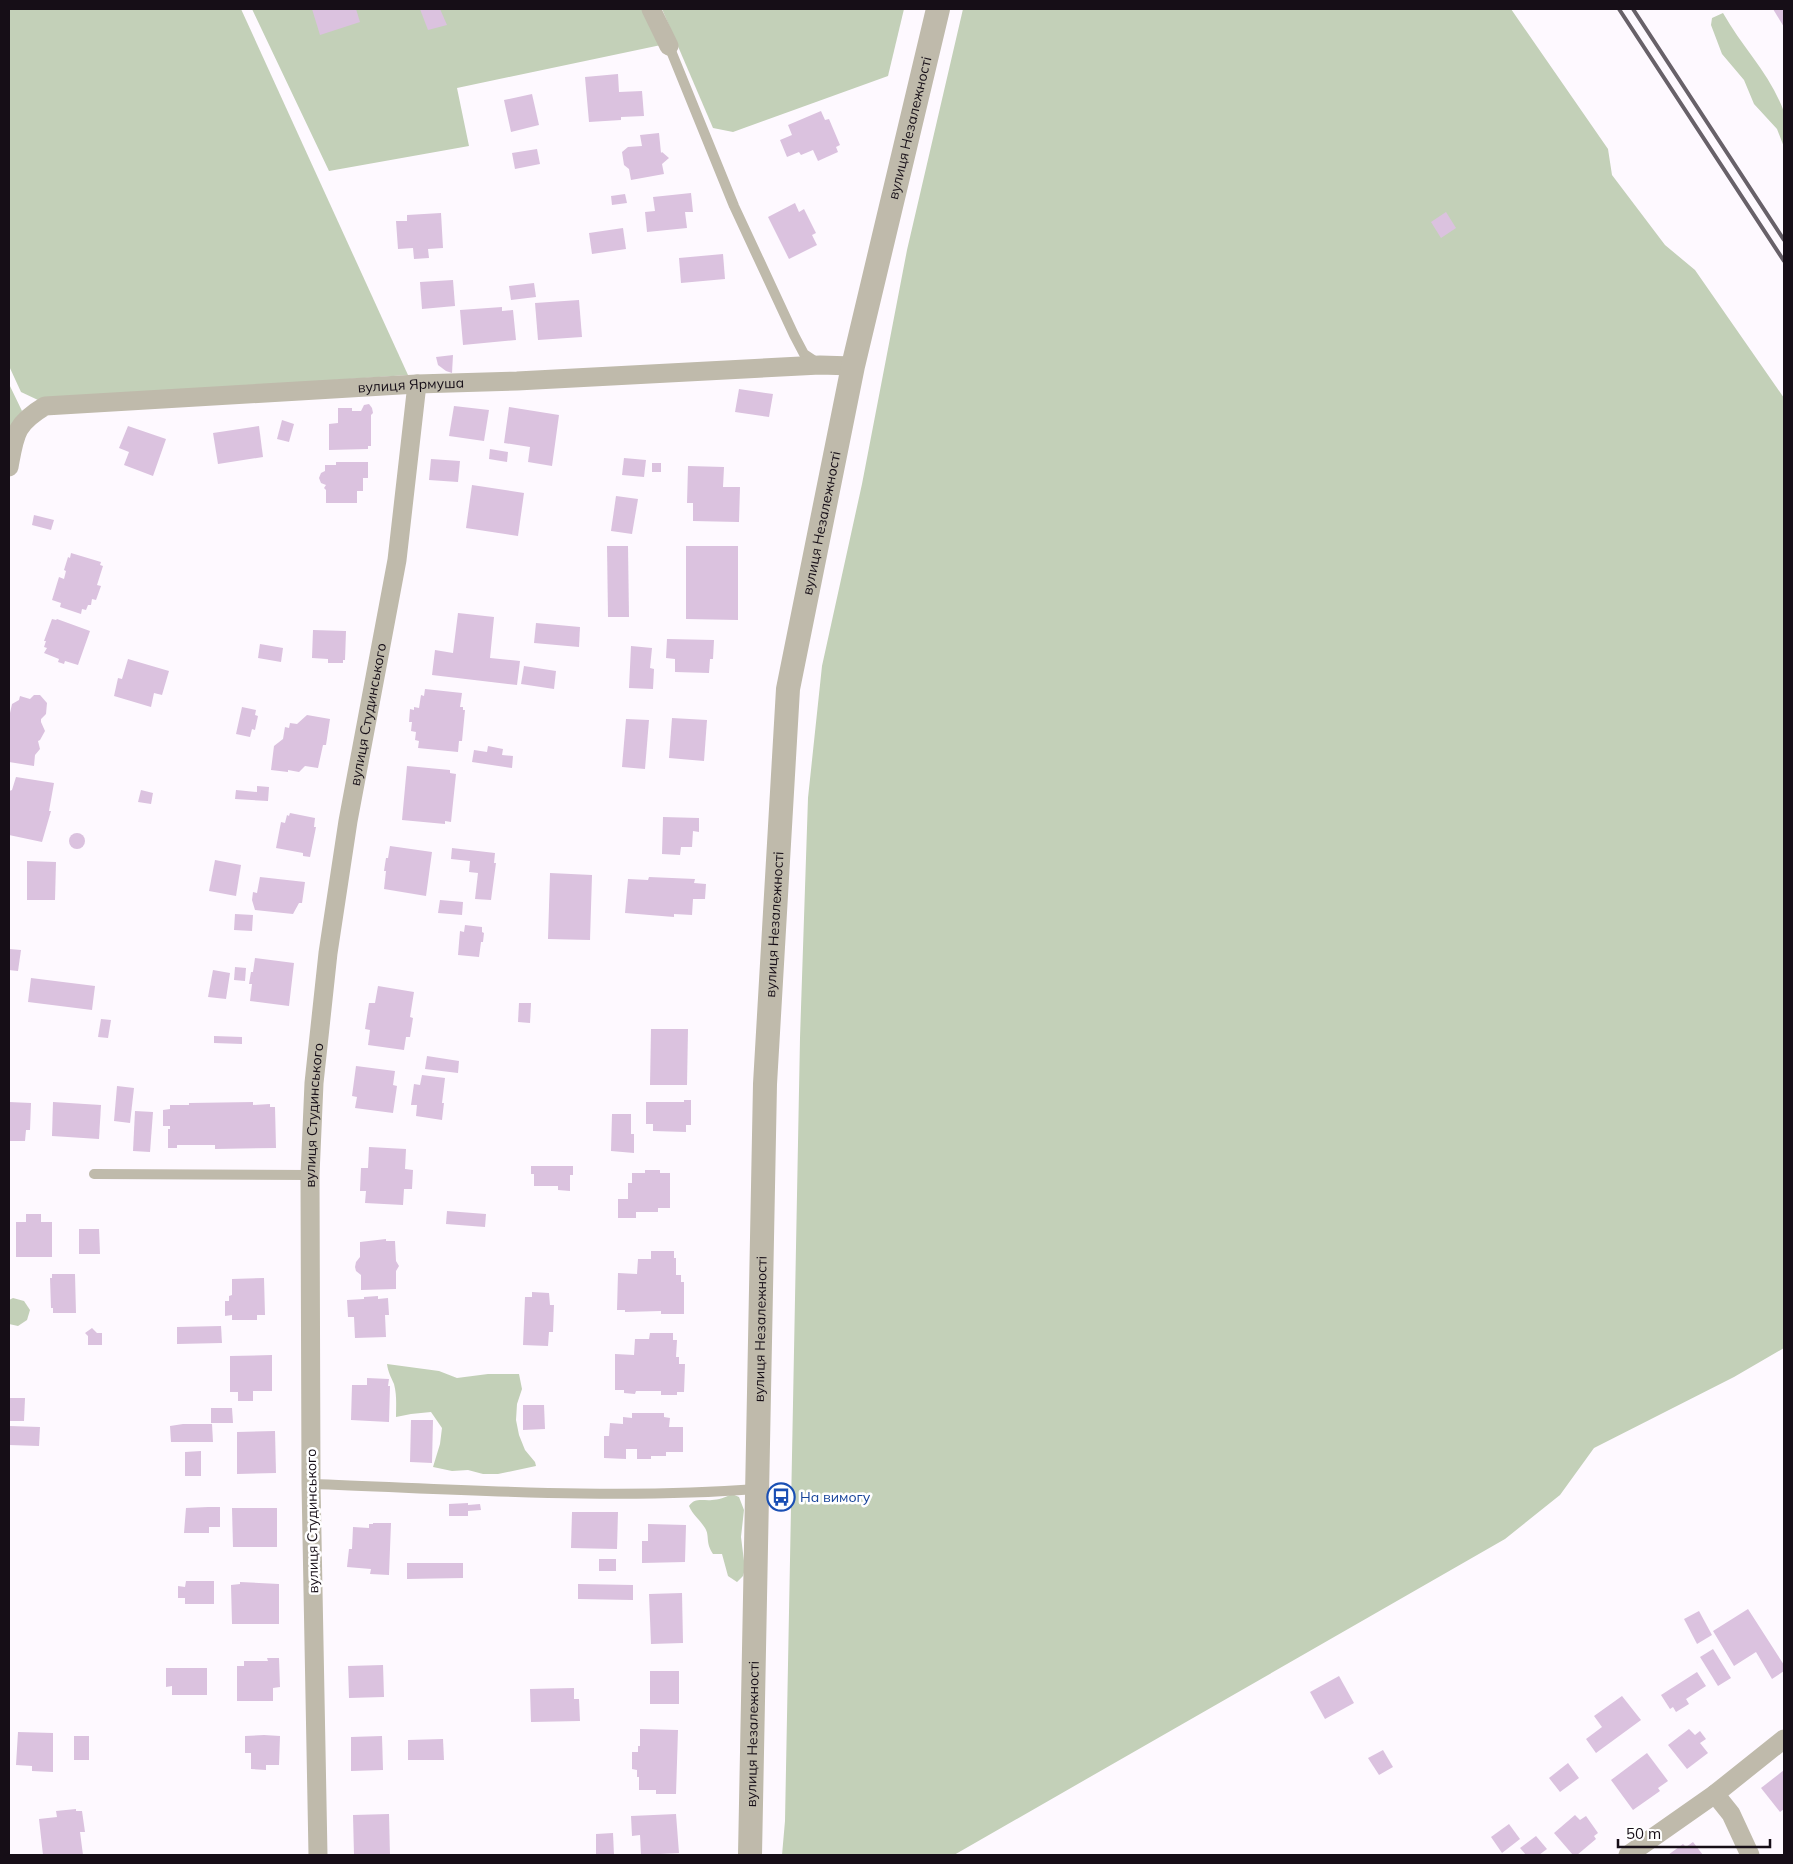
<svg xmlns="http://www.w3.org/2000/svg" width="1793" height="1864" viewBox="0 0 1793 1864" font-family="Mulish,sans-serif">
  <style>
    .green { fill: #c3d0b8 }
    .building { fill: #dbc2df }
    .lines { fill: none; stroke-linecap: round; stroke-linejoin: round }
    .service { stroke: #bfbaab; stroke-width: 10 }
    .minor { stroke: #bfbaab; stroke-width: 19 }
    .tertiary { stroke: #bfbaab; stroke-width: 24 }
    .rail { stroke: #686169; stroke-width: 4 }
    .labels { text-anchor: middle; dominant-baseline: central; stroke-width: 5; stroke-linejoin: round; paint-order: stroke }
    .street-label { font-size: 14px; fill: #160e17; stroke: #fff }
    .transit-label { font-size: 14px; fill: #164399; stroke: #fff; text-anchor: start }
  </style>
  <rect width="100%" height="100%" fill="#fef9ff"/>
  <g class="green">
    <polygon points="9,9 241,9 408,375 38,400 21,392 9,366"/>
    <polygon points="252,9 646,9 661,45 457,88 469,146 329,171"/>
    <polygon points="662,9 904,9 888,76 733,132 713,128"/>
    <polygon points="963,9 1511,9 1608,149 1612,175 1665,245 1695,270 1784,398 1784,1348 1734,1377 1594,1448 1560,1495 1505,1539 954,1855 782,1855 785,1821 800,1038 808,798 822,666 862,484 907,250"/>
    <path d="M 1723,13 C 1742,47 1771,75 1784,112 C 1787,122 1784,137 1784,147 L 1777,129 L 1754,104 L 1744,80 L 1722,54 L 1711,25 L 1712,18 Z"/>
    <polygon points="9,384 22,411 10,430 9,437"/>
    <polygon points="13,1298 24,1301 30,1310 27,1320 18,1326 9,1324 9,1300"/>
    <path d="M 387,1364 L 439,1371 L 457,1378 L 488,1374 L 519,1374 L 522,1389 L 517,1404 L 516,1420 L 519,1435 L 525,1450 L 535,1462 L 536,1466 L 498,1474 L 483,1474 L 468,1470 L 452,1471 L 433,1467 L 440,1444 L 442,1428 L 431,1412 L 411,1414 L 396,1417 C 396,1406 397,1395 394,1384 C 391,1377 388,1372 387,1364 Z"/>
    <path d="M 732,1494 L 739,1497 L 744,1510 L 741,1537 L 745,1569 L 743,1576 L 737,1582 L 728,1576 L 722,1554 L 713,1554 C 705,1542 710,1536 705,1528 C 700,1520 693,1515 689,1506 C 695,1497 703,1501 712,1500 C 718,1500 726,1497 732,1494 Z"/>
  </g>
  <g class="building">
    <polygon points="312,9 356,9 360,22 320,35"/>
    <polygon points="420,9 440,9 447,25 428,30"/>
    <polygon points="1773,9 1784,9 1784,27"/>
    <polygon points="618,74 619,92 642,91 644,116 621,117 621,120 589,122 585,77"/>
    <polygon points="532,94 539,125 511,132 504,100"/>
    <polygon points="821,111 825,120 829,119 840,145 836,147 838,152 818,161 813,150 801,155 799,152 787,157 780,140 792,135 788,125"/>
    <polygon points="659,133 661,153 662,152 669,158 662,164 664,174 631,180 629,169 624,165 622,152 628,147 642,146 640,135"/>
    <polygon points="537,149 540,164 515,169 512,153"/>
    <polygon points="691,193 693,212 685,212 687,228 647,232 645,212 655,211 653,197"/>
    <polygon points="625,194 627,203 612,205 611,196"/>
    <polygon points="795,203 799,212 804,209 816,233 812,235 817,245 789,259 768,217"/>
    <polygon points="1446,212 1456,228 1441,238 1431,222"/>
    <polygon points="441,213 443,248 428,249 429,258 414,259 413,248 398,249 396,221 407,221 407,215"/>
    <polygon points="623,228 626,249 592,254 589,233"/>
    <polygon points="723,254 725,279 681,283 679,258"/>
    <polygon points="453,280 455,306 422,309 420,282"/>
    <polygon points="534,283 536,297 511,300 509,286"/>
    <polygon points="579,300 582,337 538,340 535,303"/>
    <polygon points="502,307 502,311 513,310 516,340 463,345 460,310"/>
    <polygon points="453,355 452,373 446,371 438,365 436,357"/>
    <polygon points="739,389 773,394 769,417 735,412"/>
    <polygon points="369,404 372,408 373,413 371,415 371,446 368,446 368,449 329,450 329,424 338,423 338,408 352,408 352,411 361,411 364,405"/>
    <polygon points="454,406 489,410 484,441 449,436"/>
    <polygon points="509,407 559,415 552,466 528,462 530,447 504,443"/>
    <polygon points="282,420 294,424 289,442 277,439"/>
    <polygon points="128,426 166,439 153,476 124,465 129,452 119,448"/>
    <polygon points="259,426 263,457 218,464 213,433"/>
    <polygon points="490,449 508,452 507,462 489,459"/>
    <polygon points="624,458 646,460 644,477 622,475"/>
    <polygon points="431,459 460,461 458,482 429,480"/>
    <polygon points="336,462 368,462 368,478 363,478 363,491 357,491 357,503 326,503 326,490 324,488 326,485 321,483 319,478 321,473 325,471 325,465 336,465"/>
    <rect x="652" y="463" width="9" height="9"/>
    <polygon points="688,466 724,467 723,487 740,487 739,522 693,521 693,503 687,503"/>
    <polygon points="472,485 524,493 518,536 466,528"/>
    <polygon points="616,496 638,499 632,534 611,531"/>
    <polygon points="34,515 54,520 51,530 32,525"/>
    <polygon points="607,546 628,546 629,617 608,617"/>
    <polygon points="686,546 738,546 738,620 686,619"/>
    <polygon points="71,553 101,562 100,565 103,566 97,585 101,586 96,600 92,599 91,605 88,605 86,610 82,609 81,614 60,607 61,603 52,600 59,577 64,579 66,571 64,570 68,557 70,558"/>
    <polygon points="458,613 494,617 490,658 520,661 517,685 432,675 435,650 453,653"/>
    <polygon points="52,619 56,620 57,619 90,631 78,665 65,661 64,664 58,662 59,659 44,653 47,648 44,647 46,641 44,641"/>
    <polygon points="536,623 580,627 579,647 534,643"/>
    <polygon points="313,630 346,631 345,660 343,660 343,663 328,663 328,659 312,658"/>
    <polygon points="667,639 714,640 713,659 710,659 709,673 675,672 675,659 666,658"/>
    <polygon points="260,644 283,648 281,662 258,658"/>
    <polygon points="631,646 652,648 650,668 654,669 653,689 629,688"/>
    <polygon points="128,659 169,671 162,695 154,693 151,707 114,696 118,678 122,679"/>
    <polygon points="524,666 556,671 554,689 521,684"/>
    <polygon points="425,689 462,693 460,707 463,707 463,710 465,710 462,741 459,741 458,752 418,748 419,741 415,740 416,732 411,731 412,722 409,722 410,709 414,710 414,707 419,708 421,695 424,696"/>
    <polygon points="34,695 40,695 47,703 46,714 41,719 41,722 45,731 40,740 38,741 40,749 35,755 34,766 9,762 9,713 10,713 12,704 19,700 20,696 30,699"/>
    <polygon points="242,707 256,710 255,715 258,716 255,730 252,729 250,737 236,734"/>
    <polygon points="307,715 330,719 326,745 323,745 318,768 305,766 299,772 288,770 288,772 271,770 274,746 283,739 285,727 289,728 290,723 297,724"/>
    <polygon points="672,718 707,720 704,761 669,758"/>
    <polygon points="626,719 649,720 645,769 622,767"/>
    <polygon points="488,746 503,749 502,755 513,756 512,768 472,762 474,750 487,752"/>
    <polygon points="407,766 450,770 450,773 456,774 451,822 445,821 445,824 402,820"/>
    <polygon points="16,777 54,783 49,811 51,811 42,842 9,835 9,791 12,790"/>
    <polygon points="257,786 269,787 268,801 235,799 236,790 257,792"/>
    <polygon points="141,790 153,793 151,804 138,802"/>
    <polygon points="290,813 315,818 314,827 316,827 310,857 303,856 303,853 276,848 281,822 285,823 287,815 289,816"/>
    <polygon points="663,817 699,818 699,832 693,831 692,847 681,847 680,855 662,854"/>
    <circle cx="77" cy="841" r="8"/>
    <polygon points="390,846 432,852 426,896 384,889 386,871 384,871 386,858 388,858"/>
    <polygon points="452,848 495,853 494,863 496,863 491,900 475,899 478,873 469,872 470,861 451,859"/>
    <polygon points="215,860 241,865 236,896 209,891"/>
    <polygon points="27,861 56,862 55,900 27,900"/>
    <polygon points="550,873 592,875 590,940 548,939"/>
    <polygon points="260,877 305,882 302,903 299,903 293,914 255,910 252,900 253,892 257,893"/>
    <polygon points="649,877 695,879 694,883 706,884 705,899 693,899 692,915 674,914 674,917 625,913 628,879 648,880"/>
    <polygon points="440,900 463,902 462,915 438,913"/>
    <polygon points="235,914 253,915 252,931 234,930"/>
    <polygon points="465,925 482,927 482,932 484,933 483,942 481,942 479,957 458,955 460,931 464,932"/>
    <polygon points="9,949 21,950 18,971 9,970"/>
    <polygon points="255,958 294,963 289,1006 250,1001 252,984 249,984 251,972 253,972"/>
    <polygon points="235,967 246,968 245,981 234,980"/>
    <polygon points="213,970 230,973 226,999 208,997"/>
    <polygon points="31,978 95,986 92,1010 28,1002"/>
    <polygon points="378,986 414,992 410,1017 413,1018 410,1037 406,1037 404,1050 368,1045 370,1030 365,1029 369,1003 375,1003"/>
    <polygon points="519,1003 531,1003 530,1023 518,1022"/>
    <polygon points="101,1019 111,1020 108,1038 98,1037"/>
    <polygon points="651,1029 688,1029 687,1085 650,1085"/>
    <polygon points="214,1036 242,1037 242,1044 214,1043"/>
    <polygon points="427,1056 459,1061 458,1073 425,1069"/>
    <polygon points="356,1066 395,1071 393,1085 397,1086 393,1113 355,1108 357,1097 352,1096"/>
    <polygon points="422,1075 445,1078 442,1103 444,1103 442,1120 416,1116 417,1105 411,1105 414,1084 420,1085"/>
    <polygon points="117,1086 134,1088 130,1123 114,1121"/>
    <polygon points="684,1100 691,1100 691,1125 686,1125 686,1132 653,1131 653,1124 646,1124 646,1102 684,1102"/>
    <polygon points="9,1102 31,1103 30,1130 26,1130 25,1141 9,1141"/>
    <polygon points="53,1102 101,1105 99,1139 52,1136"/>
    <polygon points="253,1102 253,1105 270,1104 270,1107 275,1107 276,1148 215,1149 215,1145 177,1145 177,1148 168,1148 168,1129 170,1129 170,1126 163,1126 163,1110 170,1109 170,1105 189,1105 189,1103"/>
    <polygon points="135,1111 153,1112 150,1152 133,1151"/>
    <polygon points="612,1114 631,1114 631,1134 634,1134 634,1153 611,1151"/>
    <polygon points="369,1147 406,1149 405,1169 413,1170 412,1189 404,1189 403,1205 365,1203 366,1191 360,1191 361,1168 368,1168"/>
    <polygon points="531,1166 573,1166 573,1175 570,1175 570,1191 558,1190 558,1186 534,1186 534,1174 531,1174"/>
    <polygon points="645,1170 660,1170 660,1173 670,1173 670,1208 658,1208 658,1212 636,1212 636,1218 618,1218 618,1199 628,1199 628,1183 632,1183 632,1173 645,1173"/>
    <polygon points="447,1211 486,1214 485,1227 446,1224"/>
    <polygon points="26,1214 41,1214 41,1222 52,1222 52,1257 16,1257 16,1222 26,1222"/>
    <polygon points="79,1229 99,1229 100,1254 79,1254"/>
    <polygon points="386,1239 386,1241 395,1241 396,1261 399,1266 396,1271 396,1289 361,1290 361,1275 356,1271 355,1267 356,1262 360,1257 360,1242"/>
    <polygon points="651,1251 674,1251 674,1258 676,1258 676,1275 681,1275 681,1282 684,1282 684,1314 661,1314 661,1311 625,1312 625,1310 617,1310 618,1273 637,1274 638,1259 651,1259"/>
    <polygon points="52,1274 75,1274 76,1313 53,1313 53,1308 51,1308 50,1278 52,1278"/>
    <polygon points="264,1278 265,1315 257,1315 257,1320 232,1320 232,1315 225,1316 225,1301 229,1301 229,1296 232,1295 232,1279"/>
    <polygon points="532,1292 549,1293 550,1305 554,1305 553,1332 549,1332 548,1346 523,1345 525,1297 532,1297"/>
    <polygon points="378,1296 378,1299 388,1298 389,1315 385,1315 386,1337 355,1338 354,1317 348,1317 347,1300 364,1299 364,1297"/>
    <polygon points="221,1326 222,1343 177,1344 177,1327"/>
    <polygon points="92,1328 97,1333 102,1333 102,1345 88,1345 88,1336 85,1333"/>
    <polygon points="650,1333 673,1333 673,1340 677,1340 676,1357 679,1357 679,1364 685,1364 684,1392 677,1392 677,1395 661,1395 661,1391 636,1391 635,1394 624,1393 624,1390 615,1390 615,1354 634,1355 635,1339 649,1339"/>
    <polygon points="272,1355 272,1391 253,1391 253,1401 238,1401 238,1392 230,1392 230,1356"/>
    <polygon points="367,1378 389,1379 388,1386 390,1386 389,1422 351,1420 352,1385 367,1385"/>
    <polygon points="9,1398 25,1398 24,1421 9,1421"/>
    <polygon points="523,1405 544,1405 545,1429 523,1430"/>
    <polygon points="211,1408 232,1408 233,1423 211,1423"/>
    <polygon points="632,1413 664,1413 664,1417 670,1418 669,1427 683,1427 683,1452 666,1452 666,1456 651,1456 651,1459 637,1459 637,1449 626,1449 626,1459 604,1458 604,1436 609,1436 610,1423 623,1424 623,1417 632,1418"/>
    <polygon points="411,1420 433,1420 432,1463 410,1462"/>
    <polygon points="183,1424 212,1424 213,1442 171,1442 170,1426"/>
    <polygon points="9,1426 40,1427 39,1446 9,1445"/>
    <polygon points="275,1431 276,1473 237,1474 237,1432"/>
    <polygon points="201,1451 201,1476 185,1476 185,1452"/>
    <polygon points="468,1503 468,1505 480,1504 481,1510 468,1511 468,1516 449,1516 449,1504"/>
    <polygon points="208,1507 220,1507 220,1527 209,1527 209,1533 184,1533 186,1508"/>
    <polygon points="232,1508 277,1508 277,1547 233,1547"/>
    <polygon points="572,1512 618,1512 617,1549 571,1548"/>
    <polygon points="373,1523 391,1523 389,1575 370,1574 371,1569 347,1567 349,1549 352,1549 353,1527 369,1528 369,1524 373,1524"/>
    <polygon points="648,1524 686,1525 685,1562 642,1563 642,1541 648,1541"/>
    <rect x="599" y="1559" width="17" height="12"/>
    <polygon points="407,1563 463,1563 463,1578 407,1579"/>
    <polygon points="186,1581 214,1581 214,1604 185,1604 185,1598 178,1598 178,1586 185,1587"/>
    <polygon points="240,1582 279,1584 279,1624 232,1624 231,1585 240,1584"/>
    <polygon points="578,1584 633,1585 633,1600 578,1599"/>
    <polygon points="682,1593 683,1643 651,1644 649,1594"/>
    <polygon points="1748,1609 1784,1665 1784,1671 1772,1679 1756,1652 1734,1666 1713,1631"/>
    <polygon points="1699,1611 1712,1635 1697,1644 1684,1619"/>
    <polygon points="1713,1649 1731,1678 1718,1686 1700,1657"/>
    <polygon points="267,1658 279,1658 280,1687 273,1688 273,1701 237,1701 237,1666 244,1666 244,1661 268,1661"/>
    <polygon points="383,1665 384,1697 349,1698 348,1666"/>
    <polygon points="166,1668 207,1668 207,1695 172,1695 172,1686 166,1687"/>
    <rect x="650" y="1671" width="29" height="33"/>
    <polygon points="1697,1672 1706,1686 1686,1699 1689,1704 1676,1712 1673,1707 1670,1709 1661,1695"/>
    <polygon points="1339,1676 1354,1703 1325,1719 1310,1692"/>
    <polygon points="574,1688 574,1699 579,1699 580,1721 531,1722 530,1689"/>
    <polygon points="1622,1696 1641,1720 1596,1753 1586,1739 1602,1727 1594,1716"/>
    <polygon points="640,1729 678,1730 676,1794 656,1794 656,1790 639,1790 639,1777 637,1777 637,1770 632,1769 632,1752 638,1752 638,1746 640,1746"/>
    <polygon points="1689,1729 1695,1735 1700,1731 1706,1739 1700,1743 1708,1753 1687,1769 1668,1745"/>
    <polygon points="18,1732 53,1733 53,1772 32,1771 32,1766 16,1765"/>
    <polygon points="264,1735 280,1736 279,1765 266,1765 266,1770 251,1769 251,1753 245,1753 245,1736"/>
    <rect x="74" y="1736" width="15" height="24"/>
    <polygon points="382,1736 383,1770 351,1771 351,1737"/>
    <polygon points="443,1739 444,1760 408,1760 408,1740"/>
    <polygon points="1383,1750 1393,1767 1379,1775 1368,1758"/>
    <polygon points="1647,1753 1668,1781 1658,1788 1660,1791 1633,1810 1611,1780"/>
    <polygon points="1568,1763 1579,1778 1560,1792 1549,1778"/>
    <polygon points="1784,1770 1784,1809 1780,1812 1761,1788"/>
    <polygon points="76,1809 76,1811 82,1811 85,1832 80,1832 83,1855 43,1855 39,1819 57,1817 56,1811"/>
    <polygon points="389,1814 390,1855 354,1855 353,1815"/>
    <polygon points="676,1814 679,1853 641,1855 640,1835 632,1836 631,1816"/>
    <polygon points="1575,1815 1580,1820 1586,1816 1598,1833 1594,1836 1596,1839 1577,1855 1573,1855 1554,1833"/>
    <polygon points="1509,1824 1520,1839 1502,1853 1491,1837"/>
    <polygon points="613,1833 614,1855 596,1855 596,1834"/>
    <polygon points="1536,1836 1547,1849 1539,1855 1526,1855 1520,1848"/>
    <polygon points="1693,1842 1703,1855 1668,1855 1683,1844 1686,1847"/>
  </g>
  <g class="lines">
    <g class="service">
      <polyline points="669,46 734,206 794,335 804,354 819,364"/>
      <polyline points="94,1174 310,1175"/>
      <path d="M 311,1484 C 458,1489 611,1500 757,1489"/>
    </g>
    <g class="minor">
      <polyline points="651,9 669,46"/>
      <path id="s1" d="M 9,467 C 15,434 15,424 45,406 L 417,384 L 517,381 L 820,365 L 853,366"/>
      <polyline points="1715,1794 1731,1814 1750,1855"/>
      <path id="s2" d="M 318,1855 L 311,1484 L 310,1175 L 314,1083 L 328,953 L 348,821 L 397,560 L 417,384"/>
      <polyline points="1628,1855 1715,1794 1784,1739"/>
    </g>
    <path class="tertiary" id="s3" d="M 750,1855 L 765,1084 L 788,689 L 853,366 L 938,9"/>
    <g class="rail">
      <polyline points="1619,9 1784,261"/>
      <polyline points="1633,9 1784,240"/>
    </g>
  </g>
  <defs>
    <g id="bus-ring" transform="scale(1.4375)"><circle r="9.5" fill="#fff" stroke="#1a4fb4" stroke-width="1.5"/><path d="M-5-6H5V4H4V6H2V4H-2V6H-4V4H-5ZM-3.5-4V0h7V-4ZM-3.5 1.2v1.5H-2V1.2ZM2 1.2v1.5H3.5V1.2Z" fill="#1a4fb4"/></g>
  </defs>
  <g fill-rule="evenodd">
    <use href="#bus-ring" x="781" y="1497"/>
  </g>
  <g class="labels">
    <g class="street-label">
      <text stroke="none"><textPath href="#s3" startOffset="1741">вулиця Незалежності</textPath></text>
      <text stroke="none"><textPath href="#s1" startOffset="441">вулиця Ярмуша</textPath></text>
      <text stroke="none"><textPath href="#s3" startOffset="1336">вулиця Незалежності</textPath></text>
      <text stroke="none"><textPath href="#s2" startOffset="1145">вулиця Студинського</textPath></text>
      <text stroke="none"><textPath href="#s3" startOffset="931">вулиця Незалежності</textPath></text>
      <text stroke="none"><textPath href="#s2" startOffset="740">вулиця Студинського</textPath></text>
      <text stroke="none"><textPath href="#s3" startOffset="526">вулиця Незалежності</textPath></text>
      <text transform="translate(312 1521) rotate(-91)">вулиця Студинського</text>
      <text stroke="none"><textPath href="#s3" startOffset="121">вулиця Незалежності</textPath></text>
    </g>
    <g class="transit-label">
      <text x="800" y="1497">На вимогу</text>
    </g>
  </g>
  <rect width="1793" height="1864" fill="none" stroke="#160e17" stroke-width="20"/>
  <path d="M1618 1839v8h152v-8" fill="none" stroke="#160e17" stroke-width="2.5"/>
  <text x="1626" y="1839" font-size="15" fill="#160e17" stroke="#ffffff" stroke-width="4" paint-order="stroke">50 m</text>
</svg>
